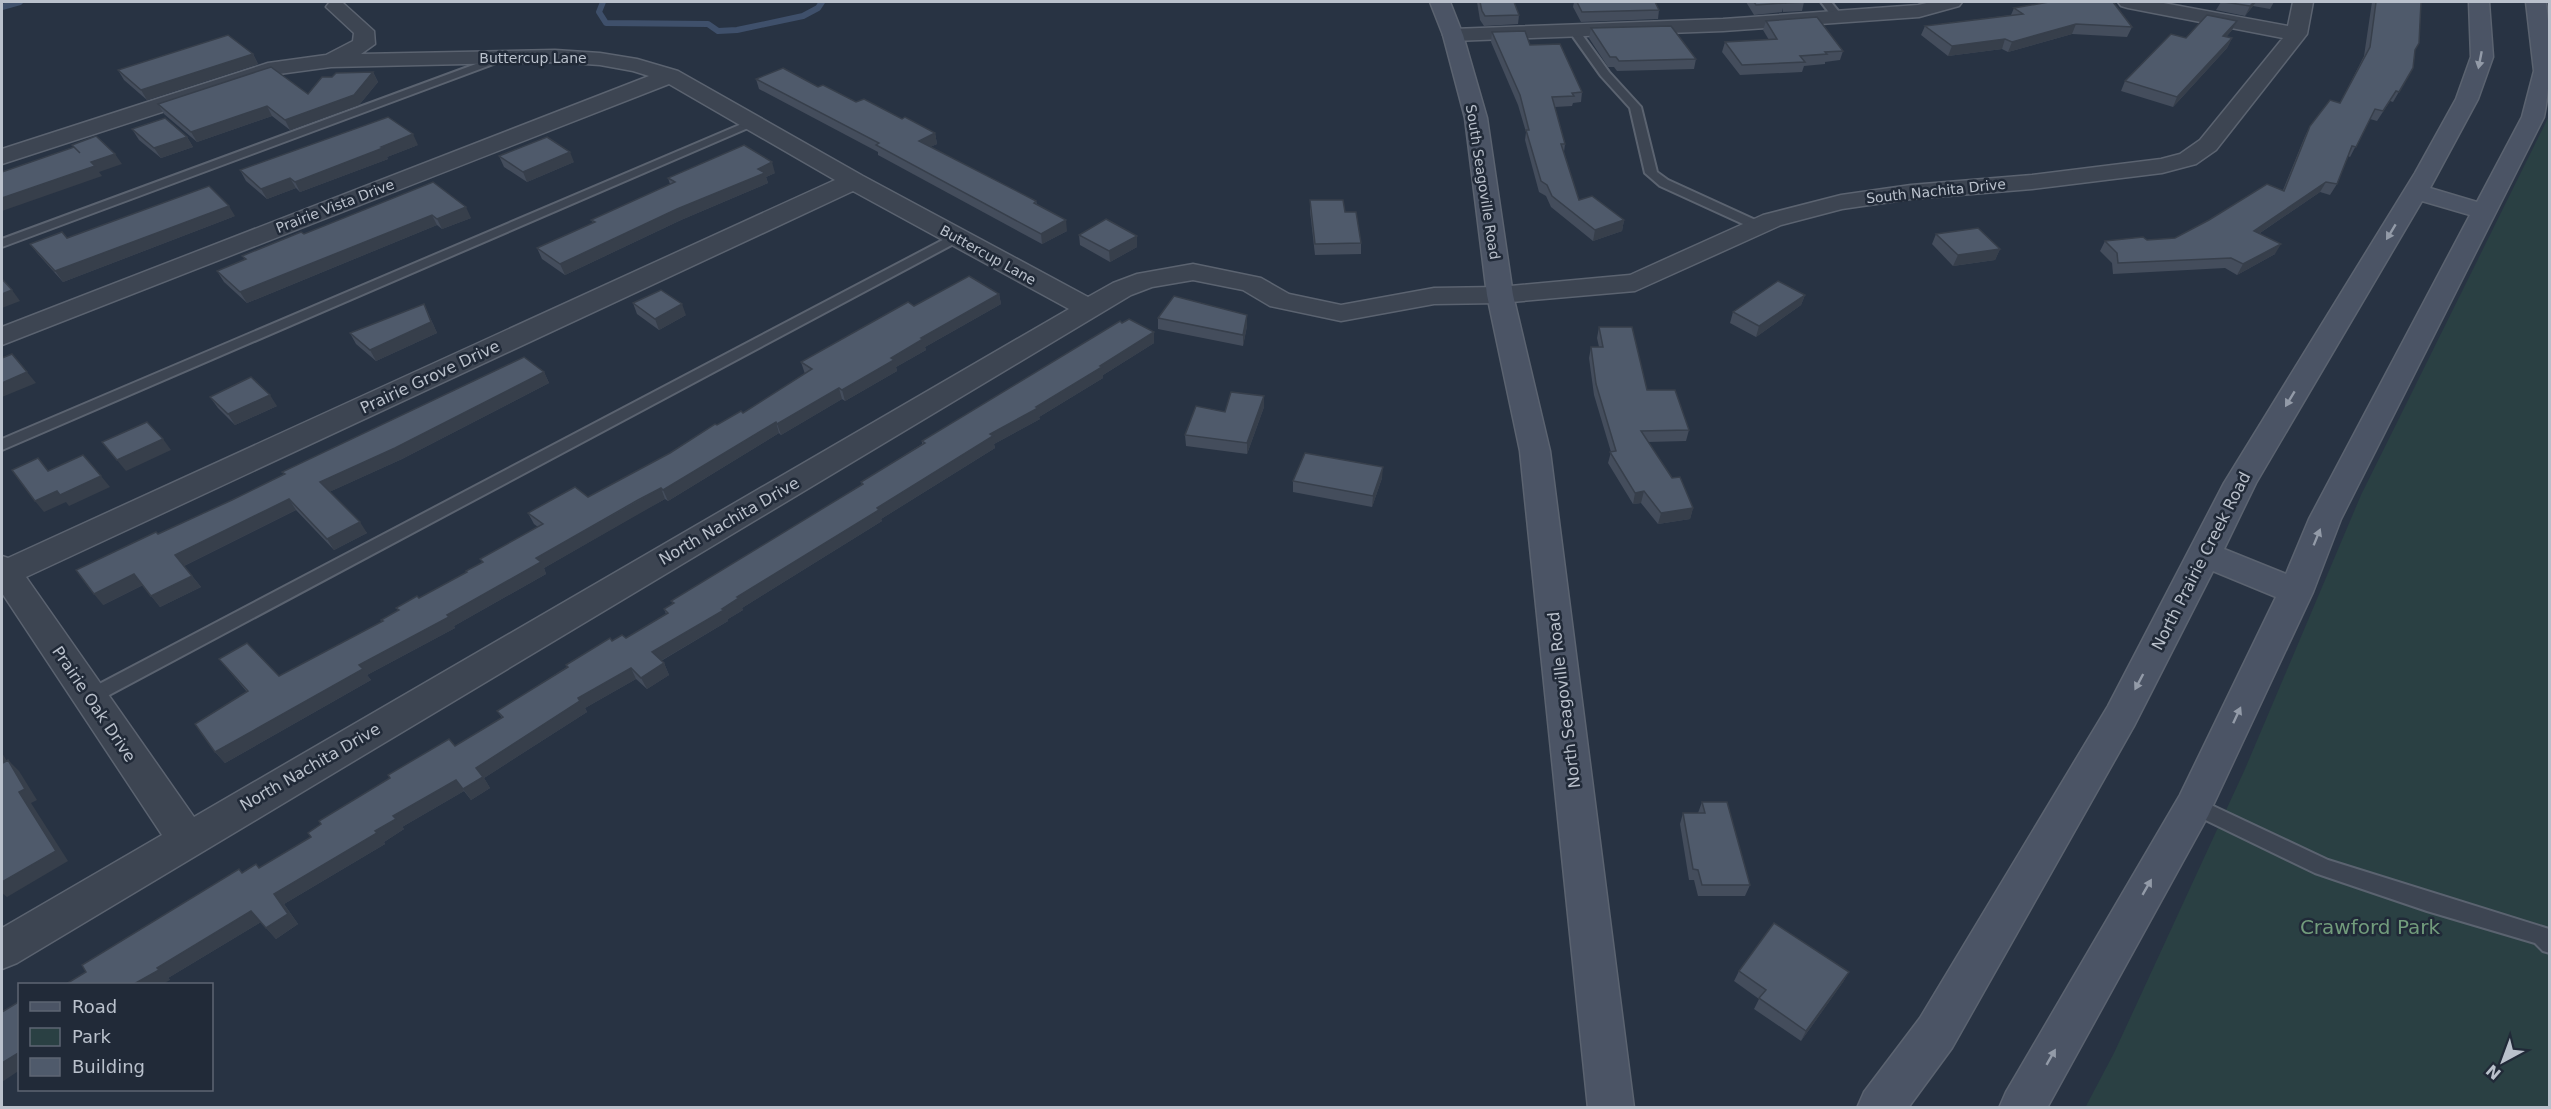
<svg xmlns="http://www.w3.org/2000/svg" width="2551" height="1109" viewBox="0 0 2551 1109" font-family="'DejaVu Sans',sans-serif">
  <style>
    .green { fill: #2a4043 }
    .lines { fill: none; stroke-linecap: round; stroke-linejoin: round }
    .stream { stroke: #3f506b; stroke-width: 6 }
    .lane-casing { stroke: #5b6370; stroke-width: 4 }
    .street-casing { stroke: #5b6370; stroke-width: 3 }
    .secondary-casing { stroke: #5b6370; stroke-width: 3 }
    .lane { fill: #3d4552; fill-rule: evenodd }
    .street { fill: #3d4552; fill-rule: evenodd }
    .secondary { fill: #4b5465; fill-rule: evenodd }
    .wall { fill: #444d5c }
    .shaded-wall { fill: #373f4b }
    .building { fill: #4f5a6b; stroke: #373f4b; stroke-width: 1.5 }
    .oneway { fill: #939ba8 }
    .labels { text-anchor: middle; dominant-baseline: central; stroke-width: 5; stroke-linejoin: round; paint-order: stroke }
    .far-street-label { font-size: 14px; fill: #bac1cc; stroke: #212a38 }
    .street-label { font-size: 16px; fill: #bac1cc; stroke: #212a38 }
    .near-park-label { font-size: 20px; fill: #729c7c; stroke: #212a38 }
  </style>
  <rect width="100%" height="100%" fill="#283343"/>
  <polygon class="green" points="2549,116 2549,1107 2085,1108 2114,1053 2245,769 2361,495"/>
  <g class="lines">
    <g class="stream">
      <polyline points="603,2 599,12 606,23 708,24 718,31 737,30 803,16 818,8 822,2"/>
      <polyline points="2,7 20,2"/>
    </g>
    <g class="lane-casing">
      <g id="lane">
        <polygon points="1821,2 1831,2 1843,17 1842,19 1834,19"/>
        <polygon points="1574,28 1578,29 1609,72 1641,107 1657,172 1668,180 1762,223 1764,226 1762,229 1754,229 1660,186 1645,173 1630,108 1601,76 1569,31"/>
        <polygon points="503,54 507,55 507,59 2,247 2,239"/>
        <polygon points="751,120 757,123 755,125 2,450 2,439"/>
        <polygon points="956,233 961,234 962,237 961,240 96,702 90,704 84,702 81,697 84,692"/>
        <polygon points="2194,797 2328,860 2549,929 2550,953 2543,951 2535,943 2427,911 2315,873 2187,811 2184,805 2187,799"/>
      </g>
    </g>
    <g class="street-casing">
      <g id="street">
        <path d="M 338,2 L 343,3 L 374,31 L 375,44 L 361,54 L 555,50 L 600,53 L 637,59 L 678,71 L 863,176 L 1088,297 L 1113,283 L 1137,274 L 1193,264 L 1261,278 L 1289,294 L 1341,305 L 1434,288 L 1500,287 L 1630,275 L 1763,215 L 1841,195 L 1911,185 L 2032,175 L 2161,159 L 2180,154 L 2200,140 L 2283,38 L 2128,8 L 2121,6 L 2118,2 L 2158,2 L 2288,26 L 2293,2 L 2313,2 L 2307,34 L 2216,150 L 2196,164 L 2162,173 L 2032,189 L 1911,199 L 1842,209 L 1781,225 L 1635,291 L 1500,303 L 1434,304 L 1341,321 L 1270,306 L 1243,290 L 1193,280 L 1152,287 L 1131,295 L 17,963 L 2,969 L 2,928 L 162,835 L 2,593 L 2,556 L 8,558 L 835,180 L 669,84 L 2,345 L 2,327 L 649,76 L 633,71 L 600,65 L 555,62 L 331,67 L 279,74 L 2,164 L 2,149 L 268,63 L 326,55 L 353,41 L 354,33 L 326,7 L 329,3 ZM 853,191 L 1069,309 L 194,817 L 26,577 Z"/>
        <polygon points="1931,2 1962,2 1959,6 1919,17 1723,31 1453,41 1446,39 1443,35 1446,31 1453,29 1723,19 1918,5"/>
      </g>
    </g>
    <g class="secondary-casing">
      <g id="secondary">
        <polygon points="1430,2 1450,2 1463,35 1487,118 1513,295 1550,451 1634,1108 1588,1108 1520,451 1487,295 1465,118 1443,35"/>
        <path d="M 2469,2 L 2489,2 L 2493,57 L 2478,99 L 2430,188 L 2477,202 L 2522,117 L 2534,71 L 2526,2 L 2546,2 C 2551,39 2551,81 2544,117 L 2341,519 L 2313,592 L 2208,816 L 2047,1108 L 1999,1108 L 2006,1092 L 2180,795 L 2276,597 L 2213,571 L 2134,726 L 1952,1048 L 1908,1108 L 1857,1108 L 1864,1092 L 1920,1018 L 2108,706 L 2224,483 L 2415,173 L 2456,99 L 2471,57 ZM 2422,201 L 2470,215 L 2309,519 L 2286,574 L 2224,549 L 2256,483 Z"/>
      </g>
    </g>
    <use href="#lane" class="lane"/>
    <use href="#street" class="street"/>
    <use href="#secondary" class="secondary"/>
  </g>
  <g class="wall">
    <polygon points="1477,2 1514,2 1519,15 1518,24 1484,26 1480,20"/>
    <polygon points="1574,2 1655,2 1659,10 1658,19 1581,22 1573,7"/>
    <polygon points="1746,2 1804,2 1802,11 1783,12 1783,8 1782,12 1754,15"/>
    <polygon points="2221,2 2274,2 2270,9 2253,6 2245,16 2216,10"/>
    <polygon points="2370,2 2421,2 2413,68 2393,102 2390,101 2377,121 2370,119 2350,157 2348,156 2337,184 2330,195 2320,192 2260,233 2275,254 2237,275 2225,268 2113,274 2112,263 2100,251 2105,241 2147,240 2175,238 2283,190 2305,136 2310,126 2340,103 2364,56 2372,2"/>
    <polygon points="2014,8 2132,27 2127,37 2072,34 2008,52 2002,49 1948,56 1921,35 1925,26 2011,15"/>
    <polygon points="1766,21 1843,51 1840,60 1825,62 1825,64 1804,66 1802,72 1740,75 1722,52 1725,42 1769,40 1763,30"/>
    <polygon points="2237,21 2232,30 2226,37 2232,38 2227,48 2173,107 2121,91 2125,81 2186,38"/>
    <polygon points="1591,28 1696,59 1694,69 1617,71 1614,67 1608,67 1589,38"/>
    <polygon points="1492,32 1530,45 1582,92 1581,102 1573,103 1572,106 1555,107 1565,144 1564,152 1579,200 1624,220 1622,231 1593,241 1551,207 1546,196 1539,192 1525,140 1526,132 1518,105 1491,42"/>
    <polygon points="253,54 258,64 147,100 124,80 118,70"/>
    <polygon points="373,72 378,82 359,105 290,130 272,116 197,142 164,114 158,104 308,94 332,77"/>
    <polygon points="756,79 818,87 856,102 902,119 935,133 937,144 930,147 1036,201 1037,204 1067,231 1042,244 878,155 878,152 759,89"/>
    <polygon points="132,129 187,137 193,147 161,158 139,140"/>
    <polygon points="418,145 387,157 388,159 300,192 296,188 267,199 246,181 240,170"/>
    <polygon points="499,156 574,162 527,182 504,167"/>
    <polygon points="775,173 766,177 768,183 681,220 565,275 542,259 537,248 593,223 591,220 670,184 668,178"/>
    <polygon points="433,182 471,218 442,229 437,225 247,303 224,282 217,271 245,260 242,256 304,234"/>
    <polygon points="1310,200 1345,212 1361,243 1361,254 1315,255 1310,211"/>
    <polygon points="235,216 63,282 38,254 30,244 67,238"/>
    <polygon points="1936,234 2000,249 1995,260 1953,266 1932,244"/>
    <polygon points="1079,235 1137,247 1110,262 1080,245"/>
    <polygon points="999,294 1001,304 925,347 926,350 896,367 897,371 845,401 842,399 781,435 779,433 668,501 665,499 643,511 544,568 546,574 454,626 455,628 367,675 371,680 225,763 215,752 247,692 219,659 279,676 383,621 398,610 396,608 419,598 467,572 482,562 480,559 538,527 534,524 528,513 588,497 670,453 717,425 743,413 805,374 801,362 914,306"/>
    <polygon points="1805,295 1801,305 1756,337 1730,323 1733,312"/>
    <polygon points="633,303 686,315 659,330 637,314"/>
    <polygon points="424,304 437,333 376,361 356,344 350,333"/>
    <polygon points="1158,318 1247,326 1243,346 1158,329"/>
    <polygon points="1122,323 1154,332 1154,343 1103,375 1103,378 1039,417 1040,419 994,444 995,448 881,519 882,521 742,608 743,610 728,619 728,621 661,661 664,663 669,675 647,689 636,679 585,708 587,712 484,778 490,788 471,800 464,791 402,827 404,829 384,842 385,844 284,904 298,924 276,939 261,922 168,978 170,980 86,972 239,869 242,873 260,868 311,837 455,746 502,718 497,711 567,667 566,665 612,641 626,638 666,614 664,609 673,604 671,601 862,485 861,482 922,444 922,441"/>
    <polygon points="1599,327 1647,390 1689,430 1686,441 1648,442 1693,508 1690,519 1658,524 1641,503 1633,504 1608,463 1611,452 1594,395 1589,358 1591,347 1599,347 1597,338"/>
    <polygon points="544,372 549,383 402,459 329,492 367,533 334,550 296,510 184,566 201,587 160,607 143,585 103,605 158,534 232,500 284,474 282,472"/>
    <polygon points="1264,396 1264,407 1247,454 1186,446 1185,435"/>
    <polygon points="210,397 277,406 235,425 218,408"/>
    <polygon points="1382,478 1372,507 1293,492 1293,481"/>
    <polygon points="1702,802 1750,885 1745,896 1698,896 1694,880 1689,880 1680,824 1683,813 1698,813"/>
    <polygon points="1739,971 1849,972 1843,982 1801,1041 1754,1009 1759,999 1734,981"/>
  </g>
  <g class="shaded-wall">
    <polygon points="2254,2 2256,2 2253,6 2245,16 2250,6"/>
    <polygon points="2237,21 2232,30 2219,46 2223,36"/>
    <polygon points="2076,24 2072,34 2008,52 2012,42"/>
    <polygon points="2232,38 2227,48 2173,107 2177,97"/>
    <polygon points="2005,39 2002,49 1948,56 1952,46"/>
    <polygon points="253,54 258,64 147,100 141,90"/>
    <polygon points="373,72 378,82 359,105 290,130 285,120"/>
    <polygon points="267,106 272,116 197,142 191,132"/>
    <polygon points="935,133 937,144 921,151 919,141"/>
    <polygon points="413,134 418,145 387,157 388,159 300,192 295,182"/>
    <polygon points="187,137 193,147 161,158 154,148"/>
    <polygon points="570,152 574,162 527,182 523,172"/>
    <polygon points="115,154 122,164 99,172 102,176 2,211 2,198 91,162"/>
    <polygon points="772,162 775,173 766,177 768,183 681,220 565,275 560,264"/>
    <polygon points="290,178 296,188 267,199 261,189"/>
    <polygon points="2326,182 2320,192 2248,241 2254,231"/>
    <polygon points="229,206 235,216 63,282 55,271"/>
    <polygon points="466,207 471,218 442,229 437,219"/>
    <polygon points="432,215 437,225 247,303 240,292"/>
    <polygon points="1066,220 1067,231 1042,244 1041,234"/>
    <polygon points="1624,220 1622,231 1593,241 1595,230"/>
    <polygon points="1137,236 1137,247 1110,262 1109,251"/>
    <polygon points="2281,244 2275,254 2237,275 2243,264"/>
    <polygon points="2000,249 1995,260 1953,266 1958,255"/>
    <polygon points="12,290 20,301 2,308 2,294"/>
    <polygon points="999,294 1001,304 925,347 926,350 896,367 897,371 845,401 842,390 921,338"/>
    <polygon points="1805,295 1801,305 1756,337 1759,326"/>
    <polygon points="424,304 437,333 376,361 370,350"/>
    <polygon points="682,304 686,315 659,330 655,319"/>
    <polygon points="1247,315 1247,326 1243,346 1243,335"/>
    <polygon points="1154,332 1154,343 1103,375 1103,378 1039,417 1040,419 994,444 995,448 881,519 882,521 742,608 743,610 728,619 728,621 657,663 652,652 877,508 990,434 1036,407"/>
    <polygon points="27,372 36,383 2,397 2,383"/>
    <polygon points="544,372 549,383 402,459 327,493 320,482"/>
    <polygon points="839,388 842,399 781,435 777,424"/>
    <polygon points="270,395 277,406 235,425 228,414"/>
    <polygon points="1264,396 1264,407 1247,454 1247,443"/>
    <polygon points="776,422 779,433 668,501 663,490"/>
    <polygon points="163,439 171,450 126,471 117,460"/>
    <polygon points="1383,467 1382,478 1372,507 1373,496"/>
    <polygon points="101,476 110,487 69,506 66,502 44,512 35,501 57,491"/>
    <polygon points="661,488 665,499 544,568 546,574 454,626 455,628 367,675 371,680 225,763 215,752 359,665 447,615 536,558"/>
    <polygon points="1644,491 1641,503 1633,504 1635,493"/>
    <polygon points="289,499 296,510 184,566 175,555"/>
    <polygon points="1693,508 1690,519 1658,524 1661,513"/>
    <polygon points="360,522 367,533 334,550 327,539"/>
    <polygon points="134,574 143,585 103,605 94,594"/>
    <polygon points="192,576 201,587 160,607 151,596"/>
    <polygon points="664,663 669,675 647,689 641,678"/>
    <polygon points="631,668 636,679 585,708 587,712 484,778 490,788 471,800 463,789 476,768 578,698"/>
    <polygon points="2,753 15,774 3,763 2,760"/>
    <polygon points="8,760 19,771 37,800 31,803 68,861 7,897 2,893 2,882"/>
    <polygon points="456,780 464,791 402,827 404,829 384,842 385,844 284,904 298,924 276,939 266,928 274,894 375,831 393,816"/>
    <polygon points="251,911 261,922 168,978 170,980 163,984 134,984 157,968"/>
    <polygon points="1849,972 1843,982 1801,1041 1806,1031"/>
    <polygon points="20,1052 20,1070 2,1082 2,1063"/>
  </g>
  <g class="building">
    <polygon points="1480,2 1514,2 1519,15 1485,16 1482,11"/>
    <polygon points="1577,2 1655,2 1659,10 1582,12"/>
    <polygon points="1754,2 1784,2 1785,3 1756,5"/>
    <polygon points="1786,2 1804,2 1786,3"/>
    <polygon points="2049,2 2113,2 2132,27 2076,24 2012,42 2005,39 1952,46 1925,26 2023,14 2014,8"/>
    <polygon points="2224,2 2254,2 2250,6"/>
    <polygon points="2376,2 2421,2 2419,43 2415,50 2413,68 2399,92 2396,91 2383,111 2375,109 2356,147 2352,146 2337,184 2326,182 2254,231 2281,244 2243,264 2231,258 2118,263 2117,253 2105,241 2143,237 2147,240 2175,238 2209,220 2267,184 2284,191 2310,126 2330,100 2340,103 2370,47"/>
    <polygon points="2207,15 2237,21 2223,36 2232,38 2177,97 2125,81 2171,34 2186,38"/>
    <polygon points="1817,17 1843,51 1825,52 1827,54 1800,56 1805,62 1742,65 1725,42 1777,39 1766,21"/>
    <polygon points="1671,26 1696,59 1619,61 1616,57 1610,57 1591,28"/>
    <polygon points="1525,31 1530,45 1560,44 1582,92 1572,93 1574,96 1552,97 1565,144 1561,144 1579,200 1592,196 1624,220 1595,230 1552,196 1547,185 1541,181 1526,130 1529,130 1520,95 1492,32"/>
    <polygon points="228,35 253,54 141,90 118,70"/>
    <polygon points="271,67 308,94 322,77 332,77 336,73 373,72 354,95 285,120 267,106 191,132 158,104"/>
    <polygon points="783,68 818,87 823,85 856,102 864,99 902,119 905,117 935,133 919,141 1036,201 1034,203 1066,220 1041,234 876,145 879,143 756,79"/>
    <polygon points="388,117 413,134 381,147 383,148 295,182 290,178 261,189 240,170"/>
    <polygon points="165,118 187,137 154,148 132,129"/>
    <polygon points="96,136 115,154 91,162 95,166 2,198 2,172 74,147 80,153 72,145"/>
    <polygon points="547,137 570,152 523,172 499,156"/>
    <polygon points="744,145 772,162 758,169 765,173 677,209 560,264 537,248 595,222 591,220 675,182 668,178"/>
    <polygon points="433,182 466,207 437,219 432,215 240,292 217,271 246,259 242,256 301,232 304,234"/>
    <polygon points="209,186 229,206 55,271 30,244 62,232 67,238"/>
    <polygon points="1310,200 1343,200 1345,212 1356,212 1361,243 1315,244"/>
    <polygon points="1106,219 1137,236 1109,251 1079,235"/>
    <polygon points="1978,228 2000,249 1958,255 1936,234"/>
    <polygon points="969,276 999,294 921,338 923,339 891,358 894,360 842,390 839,388 777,424 776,422 663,490 661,488 638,500 536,558 541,562 447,615 449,617 359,665 363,669 215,752 195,724 248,691 219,659 247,643 279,676 383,621 381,620 399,610 396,608 417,596 419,598 467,572 466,571 483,562 480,559 543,524 528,513 575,487 588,497 670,453 715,424 717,425 741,411 743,413 812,369 801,362 908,302 914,306"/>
    <polygon points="2,279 12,290 2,294"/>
    <polygon points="1778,281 1805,295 1759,326 1733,312"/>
    <polygon points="661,290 682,304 655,319 633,303"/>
    <polygon points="1174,296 1247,315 1243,335 1158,318"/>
    <polygon points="424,304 431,322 370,350 350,333"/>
    <polygon points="1129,319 1154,332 1100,366 1102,367 1036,407 1038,408 990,434 993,436 877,508 879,510 737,597 739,598 722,609 724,610 652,652 664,663 641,678 631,668 578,698 580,701 476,768 483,777 463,789 456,780 393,816 396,819 375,831 377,833 274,894 288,914 266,928 251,911 157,968 159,970 134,984 66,984 86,972 82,965 239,869 242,873 256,864 259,868 311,837 308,833 321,824 319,821 390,778 388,775 449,739 455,746 503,717 497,711 568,667 566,665 610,638 612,641 622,635 626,638 668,613 664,609 674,603 671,601 863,484 861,482 925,443 922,441 1120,321 1122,323"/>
    <polygon points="1599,327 1632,327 1647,390 1675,390 1689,430 1641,431 1672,478 1680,477 1693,508 1661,513 1644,491 1635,493 1610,452 1616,451 1596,384 1591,347 1603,347"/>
    <polygon points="12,354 27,372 2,383 2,358"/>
    <polygon points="524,357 544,372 395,448 320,482 360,522 327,539 289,499 175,555 192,576 151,596 134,574 94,594 76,570 156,532 158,534 232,500 285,474 282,472"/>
    <polygon points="251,377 270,395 228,414 210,397"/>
    <polygon points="1231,392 1264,396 1247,443 1185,435 1196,406 1225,412"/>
    <polygon points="147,422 163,439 117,460 102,442"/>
    <polygon points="1305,453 1383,467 1373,496 1293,481"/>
    <polygon points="83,455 101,476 60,495 57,491 35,501 12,470 38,458 48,471"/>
    <polygon points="2,760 3,763 8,760 25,789 19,792 56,851 2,882"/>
    <polygon points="1702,802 1727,802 1750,885 1702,885 1698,870 1693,869 1683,813 1705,813"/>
    <polygon points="1774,923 1849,972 1806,1031 1759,998 1766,990 1739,971"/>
    <polygon points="20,1001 20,1052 2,1063 2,1012"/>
  </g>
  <defs><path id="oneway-solid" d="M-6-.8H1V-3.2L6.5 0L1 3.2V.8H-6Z" transform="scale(1.5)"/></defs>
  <g class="oneway">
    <use href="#oneway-solid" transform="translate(2480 60) rotate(101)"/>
    <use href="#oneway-solid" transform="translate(2391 232) rotate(121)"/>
    <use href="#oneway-solid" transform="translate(2290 399) rotate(121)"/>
    <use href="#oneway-solid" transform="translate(2317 537) rotate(-68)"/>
    <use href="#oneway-solid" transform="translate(2139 682) rotate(118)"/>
    <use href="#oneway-solid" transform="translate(2237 715) rotate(-65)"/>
    <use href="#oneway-solid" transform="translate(2147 887) rotate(-60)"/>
    <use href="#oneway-solid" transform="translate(2051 1057) rotate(-60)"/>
  </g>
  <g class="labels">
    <g class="far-street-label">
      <text x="533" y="58">Buttercup Lane</text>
      <text transform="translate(1483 182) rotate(81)">South Seagoville Road</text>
      <text transform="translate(1936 191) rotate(-6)">South Nachita Drive</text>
      <text transform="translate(335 206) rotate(-21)">Prairie Vista Drive</text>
      <text transform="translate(988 255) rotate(29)">Buttercup Lane</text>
    </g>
    <g class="street-label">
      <text transform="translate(430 377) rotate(-25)">Prairie Grove Drive</text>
      <text transform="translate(729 521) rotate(-30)">North Nachita Drive</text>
      <text transform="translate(2201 561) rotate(-63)">North Prairie Creek Road</text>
      <text transform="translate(1564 700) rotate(-97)">North Seagoville Road</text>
      <text transform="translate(94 704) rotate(56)">Prairie Oak Drive</text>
      <text transform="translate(310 767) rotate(-30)">North Nachita Drive</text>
    </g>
    <g class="near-park-label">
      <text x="2370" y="927">Crawford Park</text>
    </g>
  </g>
  <rect width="2551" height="1109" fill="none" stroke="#bac1cc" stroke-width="6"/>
  <rect x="18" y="983" width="195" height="108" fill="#212a38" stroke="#5e6673" stroke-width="1.5"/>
  <rect x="30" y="1002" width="30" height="9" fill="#4b5465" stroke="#5e6673" stroke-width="1.5"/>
  <text x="72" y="1013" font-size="18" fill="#bac1cc">Road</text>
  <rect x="30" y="1028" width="30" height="18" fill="#2a4043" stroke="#5e6673" stroke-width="1.5"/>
  <text x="72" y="1043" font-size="18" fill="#bac1cc">Park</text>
  <rect x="30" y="1058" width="30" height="18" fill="#4f5a6b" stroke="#5e6673" stroke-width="1.5"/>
  <text x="72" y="1073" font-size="18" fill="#bac1cc">Building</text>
  <g transform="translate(2503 1061) rotate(221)" stroke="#212a38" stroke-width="4.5" paint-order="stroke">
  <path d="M0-4.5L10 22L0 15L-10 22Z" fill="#bac1cc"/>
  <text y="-9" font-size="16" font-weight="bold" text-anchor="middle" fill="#bac1cc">N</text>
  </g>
</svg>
